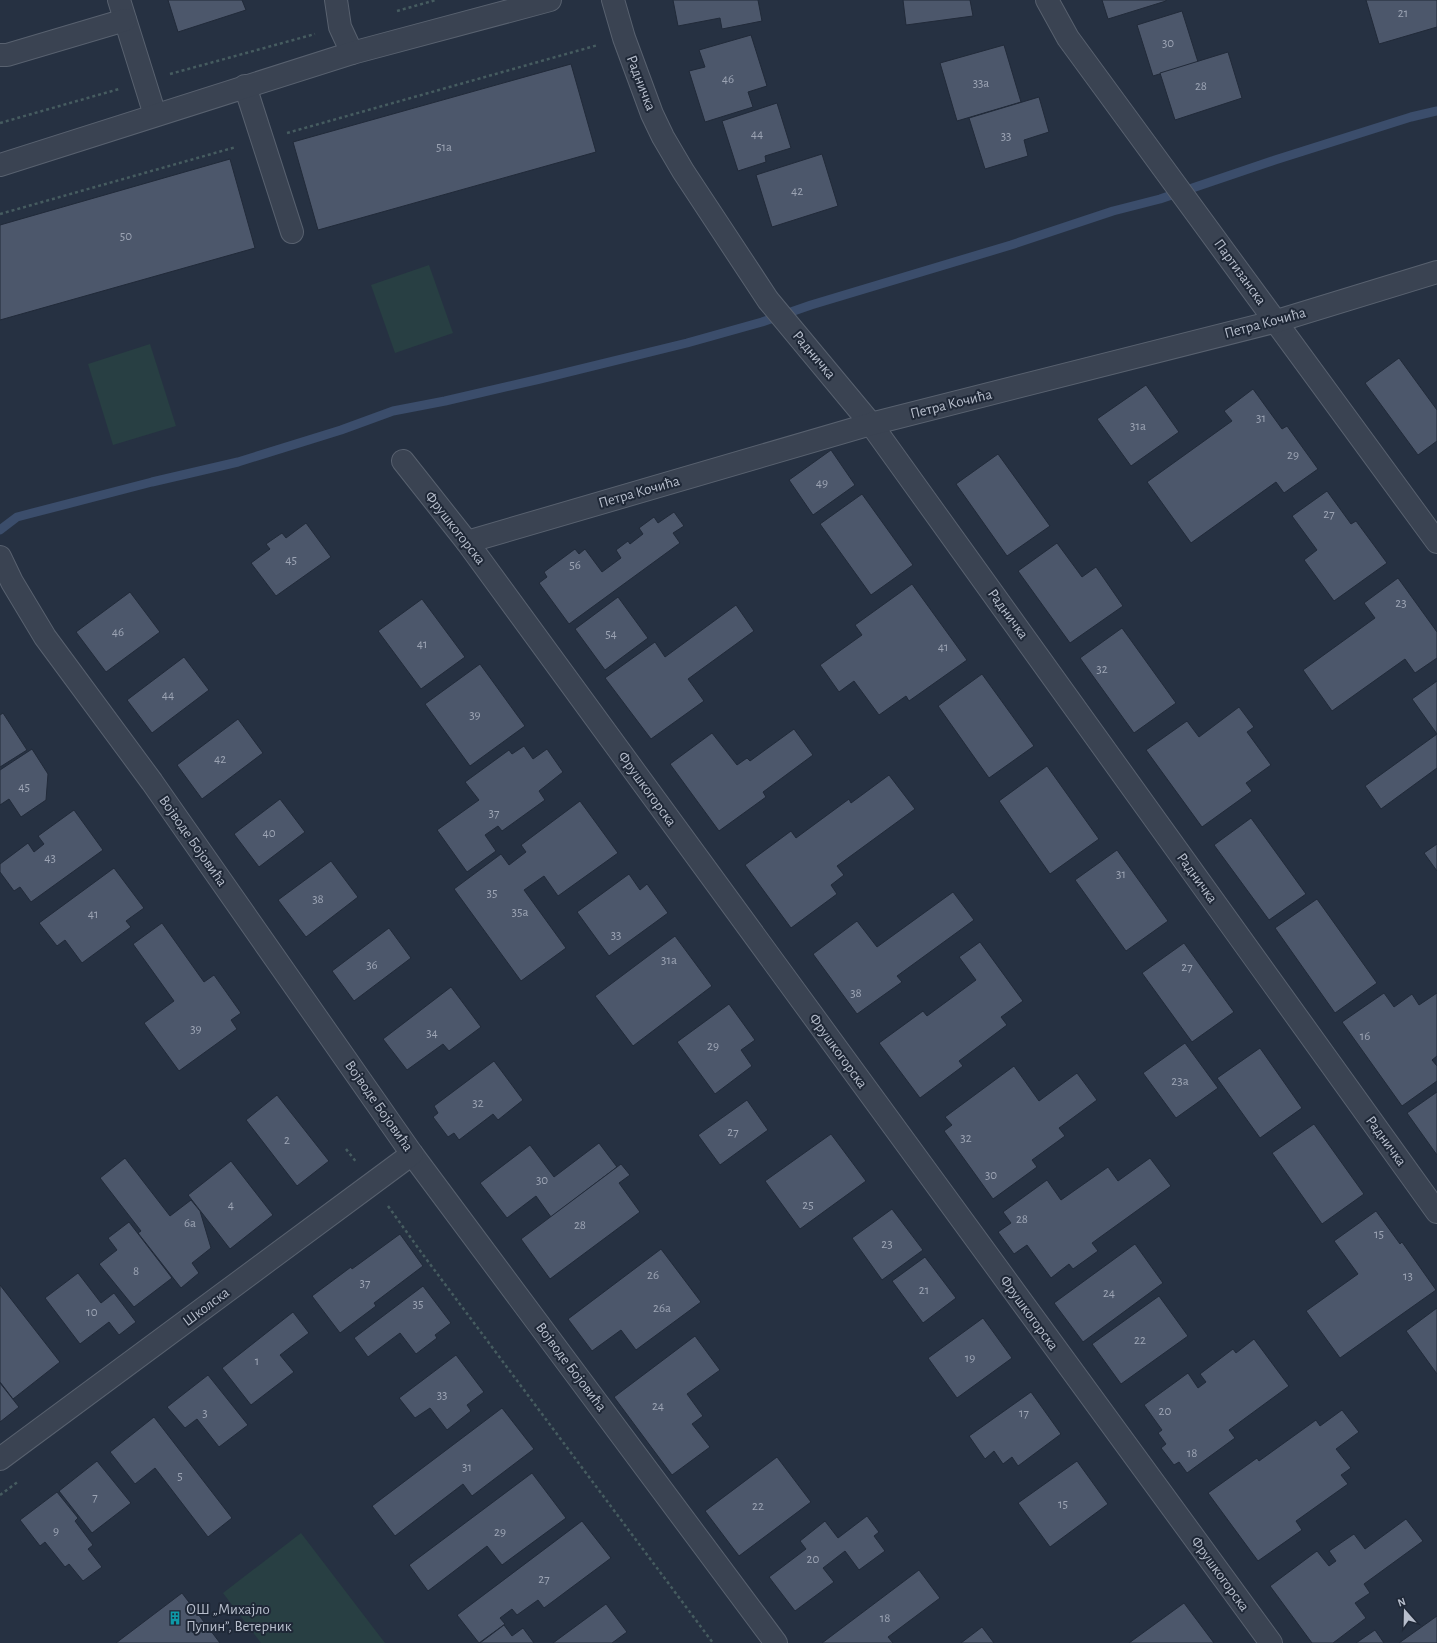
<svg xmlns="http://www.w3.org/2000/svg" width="1437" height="1643" viewBox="0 0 1437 1643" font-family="'Alegreya Sans',sans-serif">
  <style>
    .green { fill: #283f43 }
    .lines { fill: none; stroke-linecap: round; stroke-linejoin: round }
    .stream { stroke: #3b4d6b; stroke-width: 9 }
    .building { fill: #4c576b; stroke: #212a39 }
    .minor-casing { stroke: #58616f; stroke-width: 24 }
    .path { stroke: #465c60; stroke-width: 2.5; stroke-dasharray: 3 3; stroke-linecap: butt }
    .minor { stroke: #3a4352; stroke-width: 22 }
    .labels { text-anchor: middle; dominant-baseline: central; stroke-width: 4; stroke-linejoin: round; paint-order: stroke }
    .number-label { font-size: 13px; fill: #9ca4b4 }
    .street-label { font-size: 15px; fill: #b7becc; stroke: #1f2837 }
    .poi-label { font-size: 15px; fill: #b7becc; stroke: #1f2837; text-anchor: start }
  </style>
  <rect width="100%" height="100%" fill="#263142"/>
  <g class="green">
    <polygon points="429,265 453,333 395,353 371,285"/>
    <polygon points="150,344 176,426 113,445 88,364"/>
    <polygon points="301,1533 385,1643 261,1643 223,1593"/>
  </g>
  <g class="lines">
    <polyline class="stream" points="0,530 17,517 152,482 238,462 341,430 393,411 445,401 540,379 687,343 762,322 811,305 1011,245 1113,211 1160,199 1275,160 1411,117 1437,111"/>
  </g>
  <g class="building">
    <polygon points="168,0 242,0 246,10 178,32"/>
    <polygon points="673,0 758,0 762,21 722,29 720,18 678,26"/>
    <polygon points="903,0 970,0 973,16 906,25"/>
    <polygon points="1102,0 1166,0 1166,1 1108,19"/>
    <polygon points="1366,0 1437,0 1437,27 1379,44"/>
    <polygon points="1182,11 1198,62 1153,76 1137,25"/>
    <polygon points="751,35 767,86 748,92 753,107 705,122 689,71 705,67 699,50"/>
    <polygon points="1004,45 1021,102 957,121 940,63"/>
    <polygon points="1228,52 1242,98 1175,120 1160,73"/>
    <polygon points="571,64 596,152 318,230 293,142"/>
    <polygon points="1039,97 1049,132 1024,140 1028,156 985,169 969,118"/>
    <polygon points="777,103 791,148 765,156 766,162 738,171 722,121"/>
    <polygon points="822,154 838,206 772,227 756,175"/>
    <polygon points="230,159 255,248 0,320 0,225"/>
    <polygon points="1399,358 1437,410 1437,441 1418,455 1365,383"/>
    <polygon points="1146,385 1179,432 1131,466 1097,419"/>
    <polygon points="1253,389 1282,429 1287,426 1318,469 1284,493 1276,482 1191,543 1147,482 1232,421 1224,411"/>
    <polygon points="831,450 855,485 813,515 789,480"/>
    <polygon points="998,454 1050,526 1007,556 956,484"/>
    <polygon points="1327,491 1351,524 1356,521 1387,563 1334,601 1304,560 1317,550 1292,516"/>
    <polygon points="862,494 913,565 871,595 820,524"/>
    <polygon points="674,512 684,526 673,533 680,543 569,624 539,583 547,577 544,572 575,549 579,554 585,549 602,572 621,558 616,550 628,541 630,544 643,534 639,528 654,517 658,523"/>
    <polygon points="306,523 331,557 276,596 251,563 270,549 266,544 282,533 286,538"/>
    <polygon points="1057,543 1082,577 1096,567 1123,606 1070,643 1018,571"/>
    <polygon points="1398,578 1437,632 1437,658 1415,673 1405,659 1332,711 1303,670 1375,618 1364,603"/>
    <polygon points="912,584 967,660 909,701 906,696 879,715 854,681 839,692 820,665 862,635 855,625"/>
    <polygon points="130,592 160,632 106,672 76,632"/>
    <polygon points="618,597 648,638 605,670 575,629"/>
    <polygon points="422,599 465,657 421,689 378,631"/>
    <polygon points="736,605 754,631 688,679 704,701 651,739 605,678 655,642 665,657"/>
    <polygon points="1122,628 1176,703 1134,733 1080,658"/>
    <polygon points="184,657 209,690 152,733 127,700"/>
    <polygon points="480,664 525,726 470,766 425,704"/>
    <polygon points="982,674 1034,746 989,778 938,706"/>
    <polygon points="1437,681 1437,734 1412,699"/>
    <polygon points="1239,707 1254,727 1247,732 1271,765 1246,783 1252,791 1202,827 1146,750 1187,721 1199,737"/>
    <polygon points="3,713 27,750 0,767 0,715"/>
    <polygon points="238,719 263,753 202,799 177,765"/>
    <polygon points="794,729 813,755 763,792 766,797 719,831 670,764 712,733 737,765 747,758 750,761"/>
    <polygon points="1437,734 1437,768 1381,809 1365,786"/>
    <polygon points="524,746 533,759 547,749 563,772 539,791 545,800 502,831 498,826 485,835 496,851 467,872 437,830 479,800 465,782 509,750 512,754"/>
    <polygon points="32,749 48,774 46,800 21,817 9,799 0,805 0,770"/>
    <polygon points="1047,766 1099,839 1050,874 999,801"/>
    <polygon points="889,775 915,809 837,866 844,875 831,885 837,894 791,928 745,865 791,831 796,838 849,799 851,803"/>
    <polygon points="280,799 305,832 259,867 234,834"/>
    <polygon points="580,801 618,853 558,896 544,876 524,890 566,948 521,981 454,889 501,854 509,865 526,852 521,845"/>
    <polygon points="74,810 103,850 31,902 20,887 14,891 0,872 0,864 28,843 34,852 44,844 38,836"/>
    <polygon points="1251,818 1306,894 1269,920 1214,845"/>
    <polygon points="1437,844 1437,871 1424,853"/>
    <polygon points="1117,850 1168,921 1126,951 1075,880"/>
    <polygon points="331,861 358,897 306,937 278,900"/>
    <polygon points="114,868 144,908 126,921 131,927 82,963 65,940 57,946 39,923"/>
    <polygon points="629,874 640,890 647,884 668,913 609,956 577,912"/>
    <polygon points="953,892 974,920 897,976 902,982 857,1014 813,954 857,921 877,947"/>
    <polygon points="1317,899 1377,983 1335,1013 1275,928"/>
    <polygon points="162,923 204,982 214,975 241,1013 231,1020 237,1029 179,1071 144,1023 174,1001 133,944"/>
    <polygon points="389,928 411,958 354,1001 332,971"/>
    <polygon points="675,936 712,986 633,1046 595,996"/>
    <polygon points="980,942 1023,1001 1001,1017 1007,1025 959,1061 963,1066 920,1098 879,1043 923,1011 927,1016 976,980 959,957"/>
    <polygon points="1184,943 1234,1012 1192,1042 1142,973"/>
    <polygon points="451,987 481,1027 449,1051 443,1044 407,1070 383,1039"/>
    <polygon points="1384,993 1394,1007 1412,994 1419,1005 1437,993 1437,1056 1432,1060 1437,1066 1437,1081 1402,1106 1342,1022"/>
    <polygon points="729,1004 755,1040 741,1050 752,1066 715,1094 677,1042"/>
    <polygon points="1185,1043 1218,1088 1176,1118 1143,1073"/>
    <polygon points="1260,1048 1302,1108 1260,1138 1217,1078"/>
    <polygon points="494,1061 523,1100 498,1120 493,1114 459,1140 454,1133 448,1137 433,1117 438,1113 434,1106"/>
    <polygon points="1014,1066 1039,1101 1077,1073 1097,1100 1059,1128 1065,1136 1032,1160 1037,1167 993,1199 944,1131 952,1125 945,1117"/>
    <polygon points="1437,1092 1437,1155 1407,1113"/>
    <polygon points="277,1095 329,1161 297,1186 246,1120"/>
    <polygon points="747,1100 768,1130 720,1165 698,1135"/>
    <polygon points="1314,1124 1364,1194 1322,1224 1272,1153"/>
    <polygon points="831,1134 866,1181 800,1229 765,1181"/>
    <polygon points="599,1143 617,1167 551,1217 536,1196 507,1218 480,1183 530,1145 554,1177"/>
    <polygon points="125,1158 170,1216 191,1200 200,1211 211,1248 192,1263 199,1273 181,1288 138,1233 141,1231 100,1178"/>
    <polygon points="1150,1158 1171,1186 1092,1243 1098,1251 1073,1269 1069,1264 1051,1278 1027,1245 1014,1254 998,1232 1011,1223 1003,1212 1047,1180 1061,1200 1108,1167 1118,1181"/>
    <polygon points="231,1161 273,1215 230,1249 188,1195"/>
    <polygon points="621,1164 630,1175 619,1183 640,1212 550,1279 521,1239"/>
    <polygon points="892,1209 923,1250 882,1280 852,1238"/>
    <polygon points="1376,1211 1400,1244 1402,1242 1436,1290 1340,1358 1306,1311 1358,1274 1334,1241"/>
    <polygon points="129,1222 172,1278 134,1307 99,1264 117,1250 108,1238"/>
    <polygon points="400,1234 423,1266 374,1303 376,1306 340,1333 312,1296 351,1267 352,1269"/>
    <polygon points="1135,1244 1163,1283 1083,1342 1054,1303"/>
    <polygon points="661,1249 701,1302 636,1350 621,1330 592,1351 568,1319"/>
    <polygon points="925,1257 956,1298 923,1323 892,1281"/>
    <polygon points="78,1273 101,1303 114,1293 136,1322 119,1335 109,1322 80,1344 45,1298"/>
    <polygon points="0,1285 60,1362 13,1399 0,1382"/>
    <polygon points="423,1286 451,1323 435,1335 437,1338 416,1354 400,1333 368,1357 354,1338"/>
    <polygon points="1159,1296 1188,1336 1121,1384 1092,1344"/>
    <polygon points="1437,1308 1437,1374 1406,1331"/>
    <polygon points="293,1312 309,1333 280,1355 294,1372 251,1405 222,1368"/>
    <polygon points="983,1318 1012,1358 957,1398 928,1358"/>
    <polygon points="695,1336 720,1370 687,1394 703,1416 692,1424 710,1447 672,1475 614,1397"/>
    <polygon points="1254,1339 1289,1386 1229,1430 1235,1438 1187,1473 1179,1462 1174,1465 1161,1448 1166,1444 1158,1433 1162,1430 1144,1405 1188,1373 1198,1388 1206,1382 1200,1374 1233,1349 1236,1353"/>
    <polygon points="456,1355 484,1392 467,1405 471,1411 447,1430 430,1408 415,1418 399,1398"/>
    <polygon points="208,1375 248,1425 219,1447 197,1419 185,1428 167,1407"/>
    <polygon points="0,1383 19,1407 0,1422"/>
    <polygon points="1031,1392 1061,1434 1018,1466 1012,1457 1003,1464 994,1451 985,1459 969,1436"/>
    <polygon points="502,1408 534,1449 472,1496 463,1484 395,1536 372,1506"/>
    <polygon points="1342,1410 1359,1432 1336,1449 1351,1468 1341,1475 1348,1484 1296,1521 1302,1530 1258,1561 1208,1493 1257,1458 1259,1461 1316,1420 1320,1426"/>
    <polygon points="154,1417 232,1518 208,1537 155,1468 135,1484 110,1452"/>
    <polygon points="777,1457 811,1502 739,1556 705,1511"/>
    <polygon points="97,1461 131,1503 92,1533 59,1491"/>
    <polygon points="1077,1461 1108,1504 1050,1547 1018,1503"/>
    <polygon points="532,1473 566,1518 502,1565 487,1546 428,1591 409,1565"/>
    <polygon points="57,1492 78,1518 75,1521 93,1545 88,1549 102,1567 83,1581 69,1564 65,1567 45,1542 40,1546 20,1520"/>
    <polygon points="867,1516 879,1532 874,1536 885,1551 859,1570 845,1551 823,1568 834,1582 795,1611 769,1577 806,1549 800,1541 825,1521 838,1538"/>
    <polygon points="1406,1519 1423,1541 1364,1584 1370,1593 1355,1603 1366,1618 1333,1643 1312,1643 1270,1586 1317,1551 1329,1566 1336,1561 1329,1551 1354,1534 1365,1549"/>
    <polygon points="582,1521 611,1558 544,1608 538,1600 517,1615 512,1609 500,1618 505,1624 479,1643 457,1615"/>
    <polygon points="919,1570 940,1598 888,1637 893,1643 822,1643"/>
    <polygon points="182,1593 220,1643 116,1643"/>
    <polygon points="1184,1603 1214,1643 1129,1643"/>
    <polygon points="606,1604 627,1632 612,1643 553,1643"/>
    <polygon points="1437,1616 1437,1643 1399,1643"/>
    <polygon points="504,1625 512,1636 523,1628 534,1643 480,1643"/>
    <polygon points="982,1627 994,1643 961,1643"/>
    <polygon points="1375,1630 1384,1643 1356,1643"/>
  </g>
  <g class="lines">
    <g class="minor-casing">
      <g id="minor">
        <polyline points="119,0 155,115"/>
        <polyline points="336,0 340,27 352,53"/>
        <polyline points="613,0 624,38 652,114 663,137 683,171 768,300 871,424 1437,1212"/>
        <polyline points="1047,0 1068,38 1437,542"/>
        <polyline points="0,55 7,55 125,20"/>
        <polyline points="245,86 292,232"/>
        <polyline points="0,165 352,53 550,0"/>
        <polyline points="403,461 467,542 1271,1643"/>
        <polyline points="467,542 871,424 1277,321 1437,272"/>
        <polyline points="0,557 12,582 45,637 152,782 412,1154 776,1643"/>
        <polyline points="0,1459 412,1154"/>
      </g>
    </g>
    <g class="path">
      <polyline points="397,11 436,0"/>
      <polyline points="170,74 315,34"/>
      <polyline points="0,123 119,89"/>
      <polyline points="287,133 598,45"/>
      <polyline points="0,214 236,147"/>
      <polyline points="346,1149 357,1163"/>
      <polyline points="388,1206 421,1252 713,1643"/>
      <polyline points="0,1495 19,1481"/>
    </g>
    <use href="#minor" class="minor"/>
  </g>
  <defs>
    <g id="building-bare" transform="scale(1.08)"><path d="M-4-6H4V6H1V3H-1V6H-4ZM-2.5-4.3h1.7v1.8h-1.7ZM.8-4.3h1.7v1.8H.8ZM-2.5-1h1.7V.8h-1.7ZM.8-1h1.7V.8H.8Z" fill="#0f9aa8" stroke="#1f2837" stroke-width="2.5" paint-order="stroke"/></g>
  </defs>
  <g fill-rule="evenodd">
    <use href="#building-bare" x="175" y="1618"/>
  </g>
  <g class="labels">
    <g class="number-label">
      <text x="1403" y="13">21</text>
      <text x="1168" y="43">30</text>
      <text x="728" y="79">46</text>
      <text x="981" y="83">33a</text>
      <text x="1201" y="86">28</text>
      <text x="757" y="134">44</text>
      <text x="1006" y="136">33</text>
      <text x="444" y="147">51a</text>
      <text x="797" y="191">42</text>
      <text x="126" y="236">50</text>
      <text x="1261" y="418">31</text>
      <text x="1138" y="426">31a</text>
      <text x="1293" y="455">29</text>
      <text x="822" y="483">49</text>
      <text x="1329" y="514">27</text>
      <text x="291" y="560">45</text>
      <text x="575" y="565">56</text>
      <text x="1401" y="603">23</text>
      <text x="118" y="632">46</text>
      <text x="611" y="634">54</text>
      <text x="422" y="644">41</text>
      <text x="943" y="647">41</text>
      <text x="1102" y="669">32</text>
      <text x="168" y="695">44</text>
      <text x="475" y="715">39</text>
      <text x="220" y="759">42</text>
      <text x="24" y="787">45</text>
      <text x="494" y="813">37</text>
      <text x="269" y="833">40</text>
      <text x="50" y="858">43</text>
      <text x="1121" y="874">31</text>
      <text x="492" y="893">35</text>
      <text x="318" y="899">38</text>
      <text x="520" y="912">35a</text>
      <text x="93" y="914">41</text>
      <text x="616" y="935">33</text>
      <text x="669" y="960">31a</text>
      <text x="372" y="965">36</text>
      <text x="1187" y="967">27</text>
      <text x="856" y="993">38</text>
      <text x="196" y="1029">39</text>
      <text x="432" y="1033">34</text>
      <text x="1365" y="1036">16</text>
      <text x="713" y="1046">29</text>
      <text x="1180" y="1081">23a</text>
      <text x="478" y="1103">32</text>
      <text x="733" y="1132">27</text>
      <text x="966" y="1138">32</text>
      <text x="287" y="1140">2</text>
      <text x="991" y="1175">30</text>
      <text x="542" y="1180">30</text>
      <text x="231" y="1205">4</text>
      <text x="808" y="1205">25</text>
      <text x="1022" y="1219">28</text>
      <text x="190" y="1223">6a</text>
      <text x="580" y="1225">28</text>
      <text x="1379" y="1234">15</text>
      <text x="887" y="1244">23</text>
      <text x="136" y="1271">8</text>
      <text x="653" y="1275">26</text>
      <text x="1408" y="1276">13</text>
      <text x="365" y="1283">37</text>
      <text x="924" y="1290">21</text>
      <text x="1109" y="1293">24</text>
      <text x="418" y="1304">35</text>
      <text x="662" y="1308">26a</text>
      <text x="92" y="1312">10</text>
      <text x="1140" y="1340">22</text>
      <text x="970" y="1358">19</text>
      <text x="257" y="1361">1</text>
      <text x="442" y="1395">33</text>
      <text x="658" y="1406">24</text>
      <text x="1165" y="1411">20</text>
      <text x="205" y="1413">3</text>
      <text x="1024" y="1413">17</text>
      <text x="1192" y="1453">18</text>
      <text x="467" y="1467">31</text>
      <text x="180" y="1476">5</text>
      <text x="95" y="1497">7</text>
      <text x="1063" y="1504">15</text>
      <text x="758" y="1506">22</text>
      <text x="56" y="1531">9</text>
      <text x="500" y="1532">29</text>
      <text x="813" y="1559">20</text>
      <text x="544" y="1579">27</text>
      <text x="885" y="1618">18</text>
    </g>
    <g class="street-label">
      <text transform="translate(641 83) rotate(69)">Радничка</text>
      <text transform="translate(1240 272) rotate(54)">Партизанска</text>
      <text transform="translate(1265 323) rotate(-15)">Петра Кочића</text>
      <text transform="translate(814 355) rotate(50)">Радничка</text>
      <text transform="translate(951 404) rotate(-14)">Петра Кочића</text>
      <text transform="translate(639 492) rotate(-16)">Петра Кочића</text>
      <text transform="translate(455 528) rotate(52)">Фрушкогорска</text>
      <text transform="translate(1008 614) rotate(54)">Радничка</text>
      <text transform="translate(647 789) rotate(54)">Фрушкогорска</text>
      <text transform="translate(193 841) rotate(55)">Војводе Бојовића</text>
      <text transform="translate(1197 878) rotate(54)">Радничка</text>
      <text transform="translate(838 1051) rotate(54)">Фрушкогорска</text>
      <text transform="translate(379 1106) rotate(55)">Војводе Бојовића</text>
      <text transform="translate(1386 1141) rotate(54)">Радничка</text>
      <text transform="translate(206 1307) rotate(-37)">Школска</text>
      <text transform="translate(1029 1313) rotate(54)">Фрушкогорска</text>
      <text transform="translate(571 1367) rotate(53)">Војводе Бојовића</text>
      <text transform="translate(1220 1574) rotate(54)">Фрушкогорска</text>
    </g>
    <g class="poi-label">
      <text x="186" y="1609">ОШ „Михајло<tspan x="186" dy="17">Пупин”, Ветерник</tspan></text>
    </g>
  </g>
  <g transform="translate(1405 1611) rotate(340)" stroke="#1f2837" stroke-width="3" paint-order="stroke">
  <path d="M0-3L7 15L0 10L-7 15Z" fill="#b7becc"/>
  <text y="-6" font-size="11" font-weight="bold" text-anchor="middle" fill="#b7becc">N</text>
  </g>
</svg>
